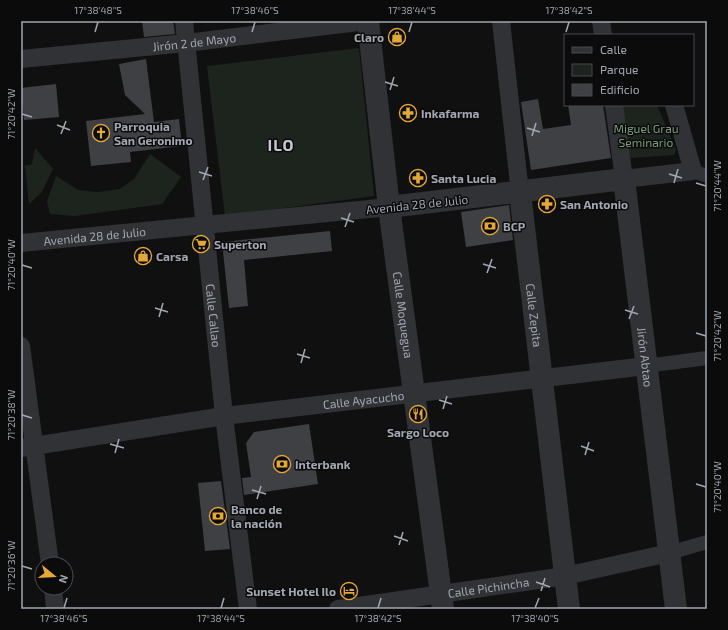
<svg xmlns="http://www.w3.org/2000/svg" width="728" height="630" viewBox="0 0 728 630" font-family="'Exo 2',sans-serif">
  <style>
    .green { fill: #1d241e }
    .building { fill: #3f4044 }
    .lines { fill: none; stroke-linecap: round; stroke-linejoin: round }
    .pedestrian { stroke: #313236; stroke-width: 14 }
    .minor { stroke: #313236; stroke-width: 18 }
    .tertiary { stroke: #313236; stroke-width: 22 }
    .ticks { fill: none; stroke: #a2a7b1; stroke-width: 1.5 }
    .labels { text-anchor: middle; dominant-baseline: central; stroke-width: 3; stroke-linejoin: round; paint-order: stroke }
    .poi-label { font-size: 12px; font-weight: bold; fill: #a2a7b1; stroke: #0b0b0c; text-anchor: start }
    .street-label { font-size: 12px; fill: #a2a7b1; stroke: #0b0b0c }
    .park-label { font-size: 12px; fill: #7a9b7c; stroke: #0b0b0c }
    .district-label { font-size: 16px; font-weight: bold; letter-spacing: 1px; fill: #c3c6ce; stroke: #0b0b0c }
    .neatline { fill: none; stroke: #a2a7b1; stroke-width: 1.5 }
    .ticks-label { font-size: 10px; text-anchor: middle; fill: #a2a7b1 }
  </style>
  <rect width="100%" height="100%" fill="#101011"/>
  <g class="green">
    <polygon points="359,48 374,196 225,216 207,66"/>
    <polygon points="639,105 657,105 676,150 674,155 631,158 626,156 621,107"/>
    <polygon points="35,148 53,169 41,193 29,204 25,166 32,164"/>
    <polygon points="150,154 181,177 162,204 75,216 50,214 47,201 56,176 78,190 98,192 120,189 134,179"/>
  </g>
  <g class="building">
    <polygon points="142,21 173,21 175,34 144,37"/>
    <polygon points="146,59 154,122 179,119 182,146 130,152 131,162 91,166 86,121 145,114 125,95 119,64"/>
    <polygon points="56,84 59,117 24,120 21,88"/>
    <polygon points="538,99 543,129 571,125 568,105 603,105 611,158 531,170 521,102"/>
    <polygon points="509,205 513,240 466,247 461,212"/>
    <polygon points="330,231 332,251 244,260 248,306 229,308 222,242"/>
    <polygon points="309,424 318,484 244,495 242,478 251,477 246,443 254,432"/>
    <polygon points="221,481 230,549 205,551 198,483"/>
  </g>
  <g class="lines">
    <g class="pedestrian">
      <polyline points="693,171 707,176"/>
      <polyline points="646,366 707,358"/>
      <polyline points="669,553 707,542"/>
    </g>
    <g class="minor">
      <path id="s1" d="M 184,21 L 224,416 L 248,609"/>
      <polyline points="501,21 520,193"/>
      <polyline points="601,21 603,35"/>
      <path id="s2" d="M 21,59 L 186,43 L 367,21"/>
      <polyline points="614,105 624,179 693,171 674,105"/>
      <path id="s3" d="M 21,243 L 389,207"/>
      <polyline points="21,346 50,564"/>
      <path id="s4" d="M 21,448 L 224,416 L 646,366"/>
      <polyline points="53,588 55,609"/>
      <path id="s5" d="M 338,609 L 565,576 L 669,553"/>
    </g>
    <g class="tertiary">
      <path id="s6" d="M 368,21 L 389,207 L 443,609"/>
      <path id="s7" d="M 520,193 L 569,609"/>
      <path id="s8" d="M 389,207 L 624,179 L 676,609"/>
    </g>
  </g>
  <path class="ticks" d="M 95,32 L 98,22M 252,32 L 255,22M 409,32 L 412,22M 566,32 L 569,22M 385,82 L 398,86M 390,90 L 394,77M 22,114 L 32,117M 57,125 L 70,130M 527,128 L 540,132M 61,134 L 66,121M 532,136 L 536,123M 199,172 L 212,176M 669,174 L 682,178M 203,180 L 208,167M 674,183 L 678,169M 696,183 L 706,186M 341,218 L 354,222M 345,227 L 350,213M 483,264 L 496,268M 22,265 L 32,268M 487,273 L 492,259M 155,308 L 168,312M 625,310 L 638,314M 159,317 L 163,303M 629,319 L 634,306M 696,333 L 706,336M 297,354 L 310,358M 301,363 L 305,349M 439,400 L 452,404M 443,409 L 447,396M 22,415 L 32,418M 110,444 L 124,448M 581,446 L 594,451M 115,453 L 119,439M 585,455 L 589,442M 696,484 L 706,487M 252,490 L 266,494M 257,499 L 261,486M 394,536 L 408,541M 399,545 L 403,532M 22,566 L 32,569M 536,582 L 550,587M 541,591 L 545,578M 64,608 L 67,598M 221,608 L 224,598M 378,608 L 381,598M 535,608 L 539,598"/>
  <defs>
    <g id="shop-ring" transform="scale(0.9)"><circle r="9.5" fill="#0b0b0c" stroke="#e3a836" stroke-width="1.5"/><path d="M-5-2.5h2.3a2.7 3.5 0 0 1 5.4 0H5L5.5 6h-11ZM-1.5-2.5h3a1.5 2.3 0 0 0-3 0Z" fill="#e3a836"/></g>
    <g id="pharmacy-ring" transform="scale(0.9)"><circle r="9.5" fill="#0b0b0c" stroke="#e3a836" stroke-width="1.5"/><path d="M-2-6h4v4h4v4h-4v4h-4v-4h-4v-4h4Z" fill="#e3a836"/></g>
    <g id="church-ring" transform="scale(0.9)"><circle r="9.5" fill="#0b0b0c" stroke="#e3a836" stroke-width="1.5"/><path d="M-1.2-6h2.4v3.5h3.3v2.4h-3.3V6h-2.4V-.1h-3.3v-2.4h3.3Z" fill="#e3a836"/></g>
    <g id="bank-ring" transform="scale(0.9)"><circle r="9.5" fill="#0b0b0c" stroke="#e3a836" stroke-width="1.5"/><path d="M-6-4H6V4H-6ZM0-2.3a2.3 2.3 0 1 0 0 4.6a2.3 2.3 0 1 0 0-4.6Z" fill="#e3a836"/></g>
    <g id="supermarket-ring" transform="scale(0.9)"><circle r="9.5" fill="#0b0b0c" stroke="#e3a836" stroke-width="1.5"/><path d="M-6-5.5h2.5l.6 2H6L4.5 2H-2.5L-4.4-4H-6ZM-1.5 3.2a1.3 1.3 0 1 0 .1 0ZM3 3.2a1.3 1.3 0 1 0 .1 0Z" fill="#e3a836"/></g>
    <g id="restaurant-ring" transform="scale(0.9)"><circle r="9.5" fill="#0b0b0c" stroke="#e3a836" stroke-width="1.5"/><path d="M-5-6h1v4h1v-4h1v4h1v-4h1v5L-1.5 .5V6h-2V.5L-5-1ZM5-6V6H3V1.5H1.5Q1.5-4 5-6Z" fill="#e3a836"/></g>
    <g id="hotel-ring" transform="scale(0.9)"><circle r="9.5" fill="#0b0b0c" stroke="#e3a836" stroke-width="1.5"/><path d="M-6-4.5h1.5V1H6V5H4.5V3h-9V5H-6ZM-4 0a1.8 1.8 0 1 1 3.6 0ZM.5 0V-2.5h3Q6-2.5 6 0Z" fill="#e3a836"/></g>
  </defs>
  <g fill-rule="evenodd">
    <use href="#shop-ring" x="397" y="37"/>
    <use href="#pharmacy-ring" x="408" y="113"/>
    <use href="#church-ring" x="101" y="133"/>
    <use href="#pharmacy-ring" x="418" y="178"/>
    <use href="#pharmacy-ring" x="547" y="204"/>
    <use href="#bank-ring" x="490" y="226"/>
    <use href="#supermarket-ring" x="201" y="244"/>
    <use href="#shop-ring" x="143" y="256"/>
    <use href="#restaurant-ring" x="418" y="414"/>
    <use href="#bank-ring" x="282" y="464"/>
    <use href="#bank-ring" x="218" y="516"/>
    <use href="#hotel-ring" x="349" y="591"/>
  </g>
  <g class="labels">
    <g class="poi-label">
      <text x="384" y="37" text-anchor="end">Claro</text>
      <text x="421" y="113">Inkafarma</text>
      <text x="114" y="126">Parroquia<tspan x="114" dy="14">San Geronimo</tspan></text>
      <text x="431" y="178">Santa Lucia</text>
      <text x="560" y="204">San Antonio</text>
      <text x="503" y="226">BCP</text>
      <text x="214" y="244">Superton</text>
      <text x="156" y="256">Carsa</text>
      <text x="418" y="432" text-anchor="middle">Sargo Loco</text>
      <text x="295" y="464">Interbank</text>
      <text x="231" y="509">Banco de<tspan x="231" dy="14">la nación</tspan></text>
      <text x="336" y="591" text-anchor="end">Sunset Hotel Ilo</text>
    </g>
    <g class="street-label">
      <text stroke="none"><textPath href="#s2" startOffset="174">Jirón 2 de Mayo</textPath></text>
      <text transform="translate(417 204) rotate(-6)">Avenida 28 de Julio</text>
      <text stroke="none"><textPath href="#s3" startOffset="74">Avenida 28 de Julio</textPath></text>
      <text stroke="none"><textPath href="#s1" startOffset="296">Calle Callao</textPath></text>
      <text stroke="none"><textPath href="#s6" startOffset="296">Calle Moquegua</textPath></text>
      <text stroke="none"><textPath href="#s7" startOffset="123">Calle Zepita</textPath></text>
      <text stroke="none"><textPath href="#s8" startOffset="416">Jirón Abtao</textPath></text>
      <text stroke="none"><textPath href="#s4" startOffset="346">Calle Ayacucho</textPath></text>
      <text stroke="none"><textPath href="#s5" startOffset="152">Calle Pichincha</textPath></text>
    </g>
    <g class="park-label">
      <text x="646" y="128">Miguel Grau<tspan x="646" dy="14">Seminario</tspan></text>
    </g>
    <g class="district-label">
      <text x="281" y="144">ILO</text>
    </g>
  </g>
  <rect width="728" height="630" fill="none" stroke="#0b0b0c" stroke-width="44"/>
  <rect x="564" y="34" width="130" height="72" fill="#0b0b0c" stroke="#47494e"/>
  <rect x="572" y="47" width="20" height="6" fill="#313236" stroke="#47494e"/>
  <text x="600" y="54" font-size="12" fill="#a2a7b1">Calle</text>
  <rect x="572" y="64" width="20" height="12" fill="#1d241e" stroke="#47494e"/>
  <text x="600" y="74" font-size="12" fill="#a2a7b1">Parque</text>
  <rect x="572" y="84" width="20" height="12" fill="#3f4044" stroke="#47494e"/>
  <text x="600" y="94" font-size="12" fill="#a2a7b1">Edificio</text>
  <g transform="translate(54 576) rotate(108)"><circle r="19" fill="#0b0b0c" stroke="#47494e"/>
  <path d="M0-3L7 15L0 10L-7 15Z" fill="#e3a836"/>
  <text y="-6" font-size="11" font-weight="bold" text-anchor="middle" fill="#a2a7b1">N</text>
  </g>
  <rect x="22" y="22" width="684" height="586" class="neatline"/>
  <g class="ticks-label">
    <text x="98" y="14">17°38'48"S</text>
    <text x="255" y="14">17°38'46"S</text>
    <text x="412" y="14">17°38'44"S</text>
    <text x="569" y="14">17°38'42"S</text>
    <text transform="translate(11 114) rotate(-90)" y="4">71°20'42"W</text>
    <text transform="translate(717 186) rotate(-90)" y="4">71°20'44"W</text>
    <text transform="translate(11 265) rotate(-90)" y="4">71°20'40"W</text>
    <text transform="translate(717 336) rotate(-90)" y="4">71°20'42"W</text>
    <text transform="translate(11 415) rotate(-90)" y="4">71°20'38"W</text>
    <text transform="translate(717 487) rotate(-90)" y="4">71°20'40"W</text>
    <text transform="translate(11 566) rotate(-90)" y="4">71°20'36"W</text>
    <text x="64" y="622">17°38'46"S</text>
    <text x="221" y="622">17°38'44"S</text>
    <text x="378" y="622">17°38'42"S</text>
    <text x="535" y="622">17°38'40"S</text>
  </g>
</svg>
